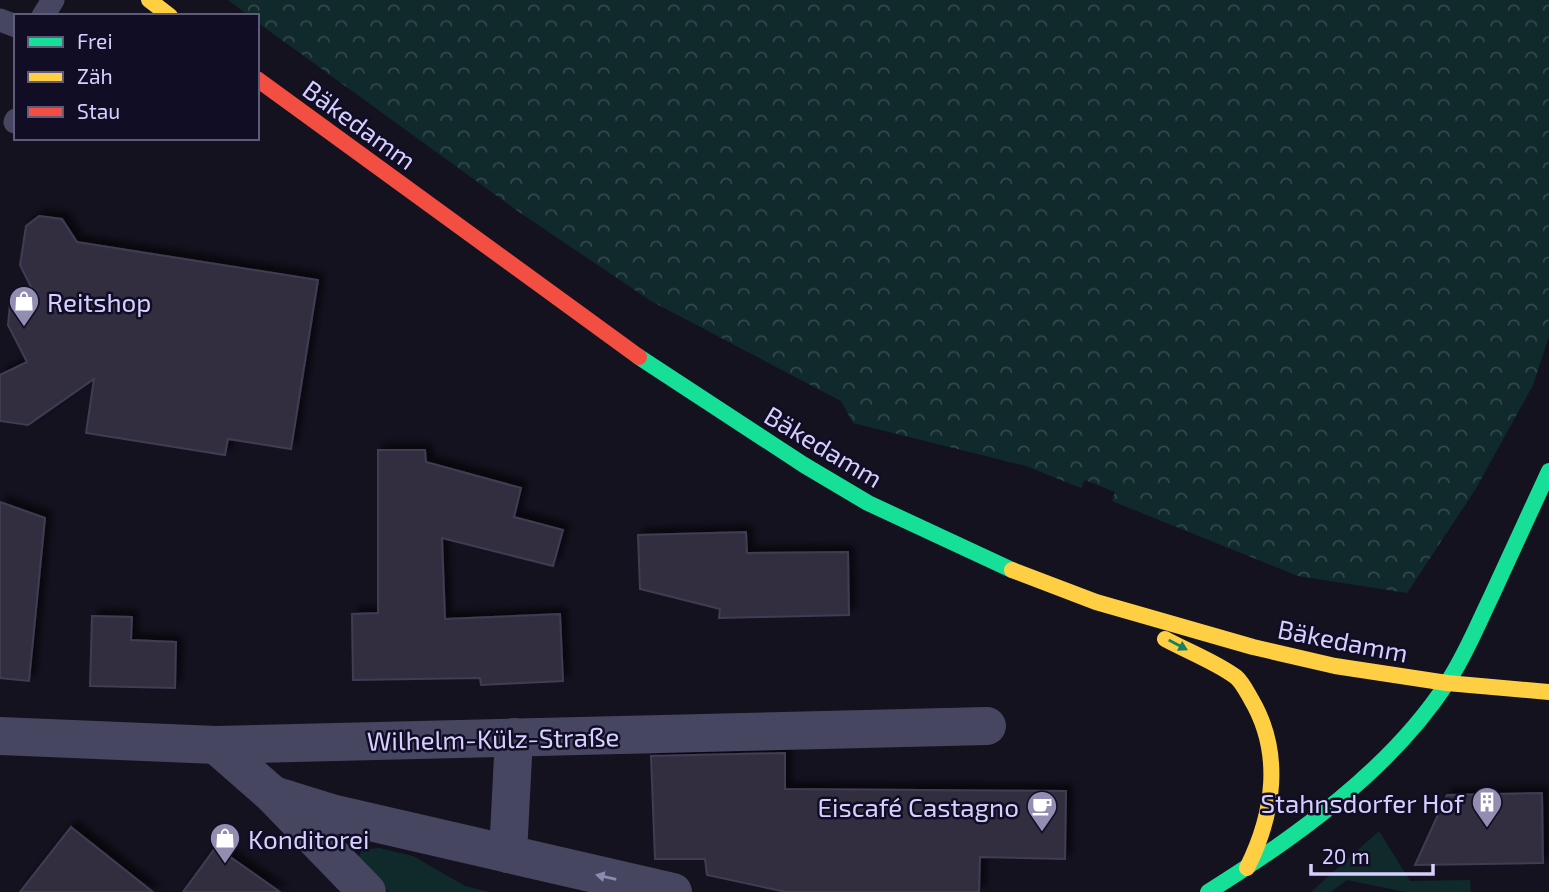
<svg xmlns="http://www.w3.org/2000/svg" width="1549" height="892" viewBox="0 0 1549 892" font-family="'Exo 2',sans-serif">
  <style>
    .green { fill: #102a2c }
    .forest { fill: url(#forest-crowns) }
    .building { fill: #322f41; stroke: #403c53; stroke-width: 2; filter: url(#shadow) }
    .lines { fill: none; stroke-linecap: round; stroke-linejoin: round }
    .lane { stroke: #474660; stroke-width: 23 }
    .street { stroke: #474660; stroke-width: 38 }
    .fast { stroke: #16e098; stroke-width: 16 }
    .slow { stroke: #ffcf43; stroke-width: 16 }
    .jam { stroke: #f24e42; stroke-width: 16 }
    .oneway { fill: #148164 }
    .oneway2 { fill: #8e8bb0 }
    .labels { text-anchor: middle; dominant-baseline: central; stroke-width: 5; stroke-linejoin: round; paint-order: stroke }
    .street-label { font-size: 26px; fill: #d5d0ff; stroke: #110d24 }
    .poi-label { font-size: 26px; fill: #d5d0ff; stroke: #110d24; text-anchor: start }
  </style>
  <defs>
    <pattern id="forest-crowns" width="20" height="18" patternUnits="userSpaceOnUse" patternTransform="scale(1.75)"><rect width="20" height="18" fill="#102a2c"/><path d="M2 6a3 3 0 1 1 6 0M12 15a3 3 0 1 1 6 0" fill="none" stroke="#32484c"/></pattern>
    <filter id="shadow"><feDropShadow dx="6" dy="-6" stdDeviation="3.5" flood-color="#0009"/></filter>
  </defs>
  <rect width="100%" height="100%" fill="#14121f"/>
  <g class="green">
    <polygon points="1379,831 1410,881 1470,880 1471,892 1405,892 1347,880 1331,892 1311,892"/>
    <polygon points="379,848 413,856 465,886 490,892 389,892 357,860 362,850"/>
  </g>
  <polygon class="forest" points="228,0 1549,0 1549,336 1533,385 1475,490 1407,593 1298,576 1112,501 1115,492 1085,480 1081,488 1026,466 853,423 841,401 651,301 519,212 257,22 257,16 249,16"/>
  <g class="building">
    <polygon points="39,216 62,219 77,242 318,280 291,449 228,439 225,455 86,433 94,379 28,425 0,421 0,375 27,362 8,325 10,304 34,293 20,265 26,226"/>
    <polygon points="378,450 425,450 426,462 521,488 514,517 563,530 553,566 442,538 445,619 560,614 563,681 481,685 480,678 353,680 352,614 378,613"/>
    <polygon points="0,502 45,518 29,681 0,678"/>
    <polygon points="746,532 747,553 848,552 849,615 719,618 720,609 640,589 638,535"/>
    <polygon points="92,616 132,617 131,640 176,642 175,688 90,686"/>
    <polygon points="785,753 785,789 1066,791 1065,859 980,857 979,892 786,892 707,875 705,859 655,859 651,756"/>
    <polygon points="1542,793 1543,863 1415,865 1447,795"/>
    <polygon points="71,827 153,892 20,892"/>
    <polygon points="216,847 280,892 183,892"/>
  </g>
  <g class="lines">
    <g class="lane">
      <polyline points="43,16 53,0"/>
      <polyline points="0,20 16,26"/>
      <polyline points="15,122 16,120"/>
    </g>
    <g class="street">
      <polyline points="0,736 216,745 987,726"/>
      <polyline points="216,745 273,795 367,892"/>
      <polyline points="273,795 331,813 673,892"/>
      <polyline points="508,854 514,737"/>
    </g>
    <g class="fast">
      <polyline points="639,357 804,465 868,503 1012,570"/>
      <path d="M 1208,892 C 1295,838 1391,769 1447,683 C 1465,656 1477,626 1491,597 C 1510,555 1530,513 1549,471"/>
    </g>
    <g class="slow">
      <polyline points="149,0 170,16"/>
      <polyline points="1012,570 1096,602 1253,647 1335,666 1447,683 1549,692"/>
      <path d="M 1165,639 C 1187,651 1216,662 1236,677 C 1242,682 1247,692 1251,699 C 1283,753 1274,814 1247,868"/>
    </g>
    <polyline class="jam" points="257,79 639,357"/>
  </g>
  <defs><path id="oneway-solid" d="M-6-.8H1V-3.2L6.5 0L1 3.2V.8H-6Z" transform="scale(1.75)"/></defs>
  <use class="oneway" href="#oneway-solid" transform="translate(1178 645) rotate(28)"/>
  <use class="oneway2" href="#oneway-solid" transform="translate(606 877) rotate(-167)"/>
  <defs>
    <g id="shop-pin" transform="scale(1.575)"><path d="M0 17L-7.5 6A9.5 9.5 0 1 1 7.5 6Z" fill="#918eb1" stroke="#110d24"/><path d="M-5-2.5h2.3a2.7 3.5 0 0 1 5.4 0H5L5.5 6h-11ZM-1.5-2.5h3a1.5 2.3 0 0 0-3 0Z" fill="#fff"/></g>
    <g id="building-pin" transform="scale(1.575)"><path d="M0 17L-7.5 6A9.5 9.5 0 1 1 7.5 6Z" fill="#918eb1" stroke="#110d24"/><path d="M-4-6H4V6H1V3H-1V6H-4ZM-2.5-4.3h1.7v1.8h-1.7ZM.8-4.3h1.7v1.8H.8ZM-2.5-1h1.7V.8h-1.7ZM.8-1h1.7V.8H.8Z" fill="#fff"/></g>
    <g id="cafe-pin" transform="scale(1.575)"><path d="M0 17L-7.5 6A9.5 9.5 0 1 1 7.5 6Z" fill="#918eb1" stroke="#110d24"/><path d="M-5.5-4.5H6V0H3Q3 3.5 0 3.5H-2.5Q-5.5 3.5-5.5 0ZM3-3.2v2h1.7v-2ZM-6 4.5H4V6H-6Z" fill="#fff"/></g>
  </defs>
  <g fill-rule="evenodd">
    <use href="#shop-pin" x="24" y="301"/>
    <use href="#building-pin" x="1487" y="802"/>
    <use href="#cafe-pin" x="1042" y="806"/>
    <use href="#shop-pin" x="225" y="838"/>
  </g>
  <g class="labels">
    <g class="street-label">
      <text transform="translate(360 124) rotate(36)">Bäkedamm</text>
      <text transform="translate(824 446) rotate(31)">Bäkedamm</text>
      <text transform="translate(1343 640) rotate(11)">Bäkedamm</text>
      <text transform="translate(493 738) rotate(-1)">Wilhelm-Külz-Straße</text>
    </g>
    <g class="poi-label">
      <text x="47" y="301">Reitshop</text>
      <text x="1464" y="802" text-anchor="end">Stahnsdorfer Hof</text>
      <text x="1019" y="806" text-anchor="end">Eiscafé Castagno</text>
      <text x="248" y="838">Konditorei</text>
    </g>
  </g>
  <rect x="14" y="14" width="245" height="126" fill="#110d24" stroke="#5f5b7c" stroke-width="2"/>
  <rect x="28" y="37" width="35" height="10" fill="#16e098" stroke="#5f5b7c" stroke-width="2"/>
  <text x="77" y="49" font-size="21" fill="#d5d0ff">Frei</text>
  <rect x="28" y="72" width="35" height="10" fill="#ffcf43" stroke="#5f5b7c" stroke-width="2"/>
  <text x="77" y="84" font-size="21" fill="#d5d0ff">Zäh</text>
  <rect x="28" y="107" width="35" height="10" fill="#f24e42" stroke="#5f5b7c" stroke-width="2"/>
  <text x="77" y="119" font-size="21" fill="#d5d0ff">Stau</text>
  <path d="M1311 864v10h122v-10" fill="none" stroke="#d5d0ff" stroke-width="3.5"/>
  <text x="1322" y="864" font-size="21" fill="#d5d0ff" stroke="#110d24" stroke-width="5" paint-order="stroke">20 m</text>
</svg>
